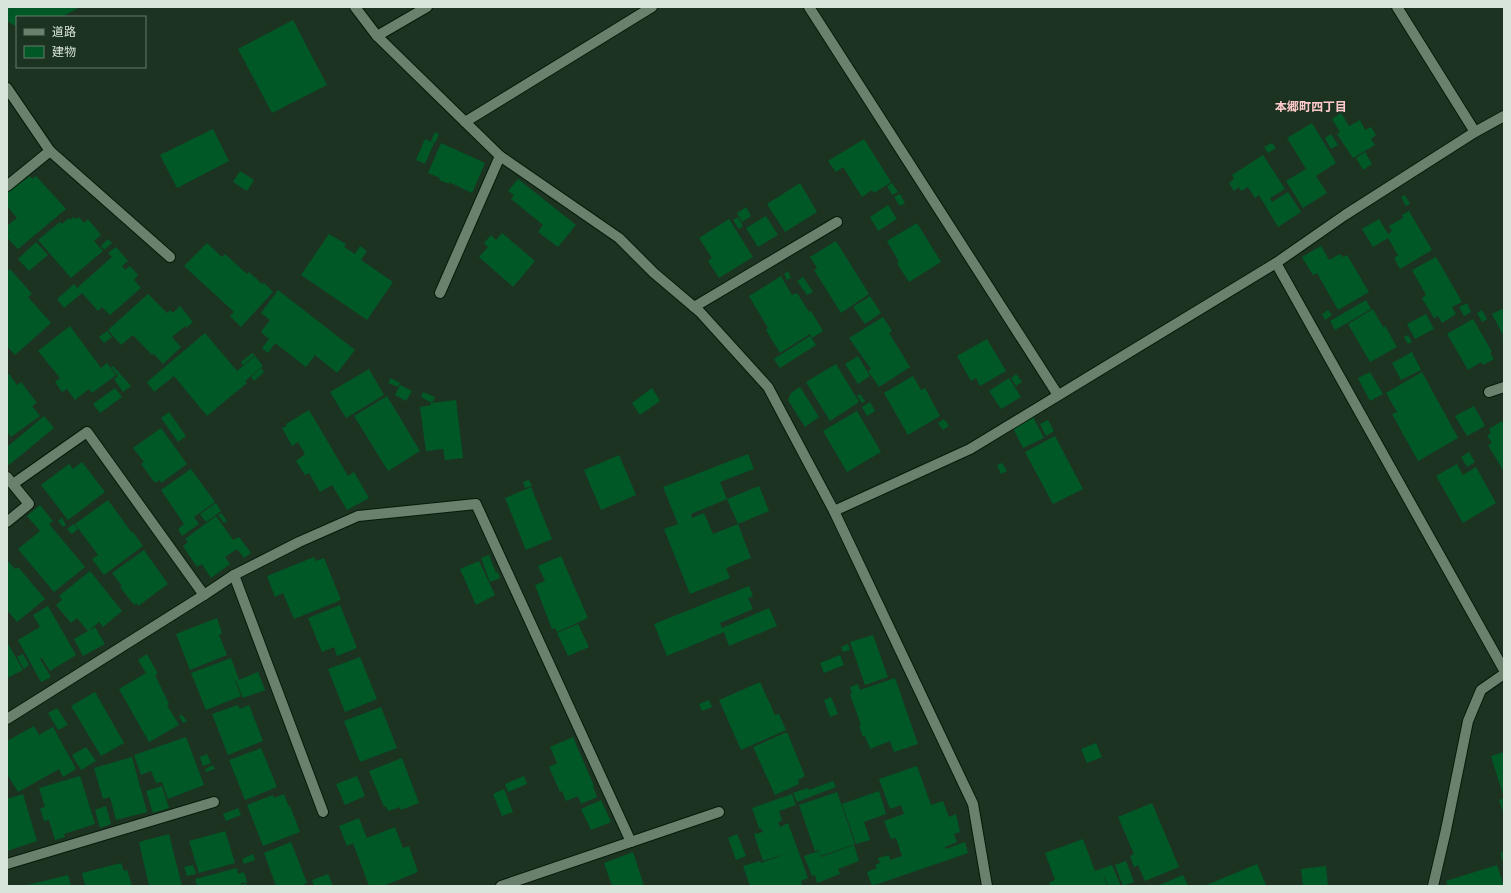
<svg xmlns="http://www.w3.org/2000/svg" width="1511" height="893" viewBox="0 0 1511 893" font-family="'IBM Plex Serif','Noto Sans JP',serif">
  <style>
    .building { fill: #015827 }
    .lines { fill: none; stroke-linecap: round; stroke-linejoin: round }
    .lane-casing { stroke: #061a0b; stroke-width: 12 }
    .street-casing { stroke: #061a0b; stroke-width: 12 }
    .lane { stroke: #69816d; stroke-width: 10 }
    .street { stroke: #69816d; stroke-width: 10 }
    .labels { text-anchor: middle; dominant-baseline: central; stroke-width: 3; stroke-linejoin: round; paint-order: stroke }
    .neighbourhood-label { font-size: 12px; font-weight: bold; fill: #ffcacb; stroke: #1d3322 }
  </style>
  <rect width="100%" height="100%" fill="#1d3322"/>
  <g class="building">
    <polygon points="7,7 80,7 62,17 17,17 17,27 7,21"/>
    <polygon points="293,20 327,85 272,113 238,49"/>
    <polygon points="1341,113 1349,126 1360,120 1365,130 1371,127 1376,135 1371,139 1375,145 1353,158 1337,134 1340,132 1332,119"/>
    <polygon points="1312,123 1336,163 1316,176 1327,193 1303,208 1286,181 1306,169 1287,138"/>
    <polygon points="213,129 229,161 177,188 160,155"/>
    <polygon points="435,132 439,134 435,143 431,141"/>
    <polygon points="1331,134 1338,145 1331,149 1325,138"/>
    <polygon points="425,139 434,143 425,164 416,160"/>
    <polygon points="864,139 891,182 874,193 872,190 862,197 843,167 836,172 828,161"/>
    <polygon points="441,143 485,163 472,193 449,182 449,184 439,180 440,178 428,173"/>
    <polygon points="1272,143 1276,148 1268,153 1264,147"/>
    <polygon points="1365,152 1372,164 1363,170 1356,158"/>
    <polygon points="1263,155 1285,189 1270,198 1272,202 1288,192 1301,212 1278,227 1259,195 1255,198 1248,187 1241,191 1239,187 1234,191 1229,183 1234,179 1232,175"/>
    <polygon points="240,171 254,180 247,191 233,182"/>
    <polygon points="30,176 32,179 36,176 66,209 18,249 7,238 7,235 9,233 7,230 7,226 17,218 7,206 7,190 20,179 22,182"/>
    <polygon points="518,179 576,225 558,247 538,232 543,225 511,199 514,195 508,191"/>
    <polygon points="800,183 817,212 785,232 767,204"/>
    <polygon points="892,183 898,192 892,195 887,186"/>
    <polygon points="900,194 905,203 900,206 894,197"/>
    <polygon points="1405,195 1410,204 1406,206 1401,197"/>
    <polygon points="888,205 897,219 878,231 870,217"/>
    <polygon points="746,207 751,216 742,222 737,213"/>
    <polygon points="1409,211 1432,250 1400,269 1394,258 1398,255 1388,238 1373,247 1362,229 1379,219 1388,234 1392,231 1389,226 1403,218 1402,215"/>
    <polygon points="766,216 778,235 758,247 746,228"/>
    <polygon points="74,217 76,219 79,217 84,223 88,219 101,235 94,241 103,251 71,278 38,240 60,222 62,224 69,218 70,220"/>
    <polygon points="738,217 743,226 739,229 733,220"/>
    <polygon points="729,219 753,257 719,278 708,261 712,258 699,238"/>
    <polygon points="917,223 941,262 909,282 897,263 899,262 887,241"/>
    <polygon points="502,233 535,261 513,287 479,257 488,247 484,243 491,235 496,240"/>
    <polygon points="329,234 346,244 344,247 355,254 360,246 367,251 361,260 393,282 367,320 301,275"/>
    <polygon points="108,239 112,243 104,250 101,246"/>
    <polygon points="836,241 869,294 841,313 814,270 817,268 810,257"/>
    <polygon points="36,242 48,255 29,271 18,259"/>
    <polygon points="207,243 222,257 225,254 247,274 249,272 262,284 264,283 273,292 241,327 230,316 234,312 184,266"/>
    <polygon points="1321,246 1329,260 1340,254 1343,257 1347,255 1369,292 1338,310 1317,273 1313,275 1302,257"/>
    <polygon points="116,247 128,261 122,266 125,270 130,266 138,275 134,280 141,288 110,315 102,307 98,311 82,293 64,308 57,299 74,284 77,288 112,257 108,253"/>
    <polygon points="1436,257 1462,302 1452,307 1456,314 1442,323 1438,316 1434,318 1422,298 1426,295 1412,270"/>
    <polygon points="10,269 32,294 28,297 51,323 15,355 7,346 7,272"/>
    <polygon points="788,271 791,278 787,280 784,274"/>
    <polygon points="781,276 792,295 797,293 809,312 811,311 823,331 812,338 810,334 780,353 766,330 768,328 749,296"/>
    <polygon points="803,277 813,292 807,295 797,281"/>
    <polygon points="278,290 355,350 337,373 315,355 306,367 275,343 268,353 262,348 269,339 261,332 270,320 261,313"/>
    <polygon points="148,294 167,313 170,310 173,313 180,306 193,322 186,328 185,326 172,337 181,347 163,364 154,354 152,355 133,335 121,345 108,330"/>
    <polygon points="870,296 881,313 865,324 853,307"/>
    <polygon points="1366,300 1371,309 1335,330 1330,321"/>
    <polygon points="1467,303 1471,312 1464,316 1459,307"/>
    <polygon points="1504,308 1504,343 1502,338 1504,337 1492,314"/>
    <polygon points="1373,309 1383,327 1385,326 1397,347 1370,362 1348,324"/>
    <polygon points="1328,310 1332,315 1325,320 1322,314"/>
    <polygon points="1482,310 1487,319 1482,322 1477,313"/>
    <polygon points="1426,314 1434,329 1415,339 1407,324"/>
    <polygon points="883,317 892,331 889,333 910,367 879,387 868,371 871,369 849,338"/>
    <polygon points="1473,319 1492,352 1490,353 1494,359 1483,365 1481,362 1468,370 1447,334"/>
    <polygon points="70,326 101,368 107,363 116,375 92,393 89,389 75,400 67,389 62,392 55,382 60,378 38,351"/>
    <polygon points="107,331 112,337 104,343 99,337"/>
    <polygon points="205,333 237,371 255,356 263,366 245,381 247,383 207,416 174,376 154,392 147,382"/>
    <polygon points="1408,335 1412,342 1408,344 1404,337"/>
    <polygon points="810,336 816,345 780,368 774,359"/>
    <polygon points="987,339 1006,371 980,386 976,378 971,381 957,356"/>
    <polygon points="1412,352 1421,370 1401,380 1392,363"/>
    <polygon points="252,353 255,355 243,365 241,362"/>
    <polygon points="858,356 870,376 858,384 845,364"/>
    <polygon points="836,364 859,402 830,421 806,382"/>
    <polygon points="113,366 131,386 123,392 114,379 118,376 111,367"/>
    <polygon points="261,368 264,372 254,381 251,377"/>
    <polygon points="369,369 384,395 346,418 330,392"/>
    <polygon points="1370,372 1383,394 1370,401 1358,378"/>
    <polygon points="1422,372 1458,438 1418,461 1392,414 1397,412 1386,393"/>
    <polygon points="9,374 17,385 21,382 37,403 32,406 40,416 11,437 7,432 7,375"/>
    <polygon points="1016,374 1022,382 1016,386 1011,378"/>
    <polygon points="913,376 921,390 925,388 940,416 908,435 884,393"/>
    <polygon points="391,378 400,383 398,387 388,383"/>
    <polygon points="1009,378 1021,397 1001,409 989,391"/>
    <polygon points="400,385 412,391 406,401 395,395"/>
    <polygon points="800,387 819,417 805,427 788,400 791,393"/>
    <polygon points="115,388 122,397 100,413 93,404"/>
    <polygon points="652,388 660,401 640,415 632,403"/>
    <polygon points="423,392 435,397 432,403 421,397"/>
    <polygon points="860,394 865,401 862,403 857,396"/>
    <polygon points="387,396 420,451 388,471 354,416"/>
    <polygon points="456,400 463,458 445,460 443,449 426,451 420,407 431,405 431,403"/>
    <polygon points="870,402 875,411 867,416 862,407"/>
    <polygon points="1474,406 1485,426 1467,436 1455,416"/>
    <polygon points="309,410 348,476 354,472 369,498 347,510 332,485 320,492 309,473 305,475 296,461 305,454 298,442 292,446 282,428 287,426 286,424"/>
    <polygon points="857,411 881,452 847,472 823,431"/>
    <polygon points="169,412 186,436 178,442 161,418"/>
    <polygon points="44,416 54,428 9,465 7,462 7,447"/>
    <polygon points="1033,417 1044,438 1023,448 1013,428"/>
    <polygon points="944,419 949,426 943,430 938,423"/>
    <polygon points="1048,420 1054,431 1046,436 1040,424"/>
    <polygon points="1502,421 1504,424 1504,470 1503,470 1488,445 1492,443 1487,435 1491,433 1489,429"/>
    <polygon points="161,428 187,464 161,483 160,480 155,483 141,464 144,462 133,448"/>
    <polygon points="1055,436 1083,489 1053,504 1025,452"/>
    <polygon points="1469,452 1475,462 1467,467 1461,457"/>
    <polygon points="748,454 754,469 720,482 727,499 759,486 769,511 738,524 727,499 691,514 692,518 704,513 713,534 738,524 751,558 726,568 730,578 690,594 664,529 678,524 663,487"/>
    <polygon points="619,455 636,495 601,510 584,470"/>
    <polygon points="82,462 105,492 68,520 41,485 69,464 73,469"/>
    <polygon points="1002,463 1007,471 1001,474 997,465"/>
    <polygon points="1457,464 1463,475 1476,467 1496,503 1463,523 1436,476"/>
    <polygon points="191,469 215,502 194,517 199,524 182,536 178,529 184,524 161,490"/>
    <polygon points="529,480 532,486 525,488 523,482"/>
    <polygon points="531,487 552,539 526,550 505,498"/>
    <polygon points="108,500 132,533 133,532 143,546 104,575 92,559 98,555 75,524"/>
    <polygon points="216,503 221,511 206,522 200,514"/>
    <polygon points="40,505 53,521 49,524 85,567 54,592 18,549 40,531 27,516"/>
    <polygon points="221,513 227,521 224,523 218,515"/>
    <polygon points="216,516 233,540 239,537 251,553 244,558 237,549 225,557 230,564 211,578 202,564 197,567 183,546 188,542 185,539"/>
    <polygon points="62,518 66,525 63,527 58,521"/>
    <polygon points="74,524 78,529 72,534 67,529"/>
    <polygon points="144,550 168,584 138,606 137,603 134,605 120,587 122,586 112,573"/>
    <polygon points="489,555 496,573 498,572 500,578 490,582 481,558"/>
    <polygon points="561,556 588,618 557,632 555,628 552,629 535,585 545,581 538,566"/>
    <polygon points="314,557 316,561 324,558 341,600 294,619 283,593 275,597 267,576"/>
    <polygon points="7,560 15,569 18,567 45,599 17,622 7,610"/>
    <polygon points="479,561 495,595 476,605 460,569"/>
    <polygon points="90,571 122,611 103,627 99,622 88,631 77,618 71,623 56,605 62,600 59,596"/>
    <polygon points="749,586 753,596 748,598 753,609 720,623 722,628 769,608 777,626 729,646 724,632 667,656 654,624"/>
    <polygon points="340,605 357,648 337,656 334,647 322,652 308,618"/>
    <polygon points="48,606 76,655 50,671 42,658 40,659 51,677 41,682 18,640 40,627 33,615"/>
    <polygon points="217,618 222,633 219,635 227,655 190,670 176,634"/>
    <polygon points="578,624 589,647 568,656 557,633"/>
    <polygon points="95,627 105,644 83,656 74,639"/>
    <polygon points="873,635 888,677 865,685 850,642"/>
    <polygon points="7,642 23,670 7,678"/>
    <polygon points="848,644 850,650 843,652 841,647"/>
    <polygon points="23,654 29,665 24,669 17,657"/>
    <polygon points="147,654 158,674 155,675 169,704 167,705 179,725 149,742 119,689 146,673 138,660"/>
    <polygon points="840,655 844,665 824,673 820,663"/>
    <polygon points="360,657 377,699 345,712 328,669"/>
    <polygon points="231,658 239,680 258,672 265,690 243,698 236,681 235,681 241,696 206,710 191,673"/>
    <polygon points="895,678 918,744 894,752 890,741 870,749 865,736 863,737 859,725 861,725 850,694 852,693 850,687 858,684 860,690"/>
    <polygon points="760,682 775,715 779,714 786,730 741,750 719,700"/>
    <polygon points="95,692 124,743 101,756 71,706"/>
    <polygon points="831,697 838,714 830,717 824,700"/>
    <polygon points="709,700 712,707 702,711 699,704"/>
    <polygon points="238,705 240,709 249,705 263,741 228,755 212,714"/>
    <polygon points="381,707 397,748 360,762 344,721"/>
    <polygon points="57,708 68,725 58,730 48,713"/>
    <polygon points="182,715 187,721 183,723 179,716"/>
    <polygon points="34,726 39,735 53,727 76,769 63,777 59,769 18,792 7,774 7,741"/>
    <polygon points="787,732 805,776 798,780 799,784 775,795 753,747"/>
    <polygon points="186,737 204,785 168,799 162,782 156,783 151,771 141,775 134,755"/>
    <polygon points="573,737 594,786 593,786 597,797 581,804 578,796 566,801 562,791 560,792 549,767 557,763 550,747"/>
    <polygon points="1096,743 1102,757 1087,763 1081,749"/>
    <polygon points="86,747 96,761 81,770 72,755"/>
    <polygon points="261,748 277,787 245,800 229,760"/>
    <polygon points="1504,752 1504,798 1491,756"/>
    <polygon points="207,754 211,763 203,766 200,757"/>
    <polygon points="132,757 147,812 116,820 110,797 103,799 94,768"/>
    <polygon points="402,758 419,803 401,810 400,807 388,811 386,806 384,807 369,771"/>
    <polygon points="213,765 215,769 206,772 205,769"/>
    <polygon points="917,766 931,805 943,801 949,817 956,814 960,832 954,834 957,842 945,847 946,849 965,842 968,853 872,886 867,872 877,868 875,865 880,863 878,858 889,855 890,860 902,856 896,838 891,839 884,821 904,814 901,805 890,809 879,779"/>
    <polygon points="80,776 95,824 64,834 65,837 55,840 49,820 44,821 40,808 45,807 39,788"/>
    <polygon points="357,776 365,796 345,805 336,784"/>
    <polygon points="524,776 527,784 508,792 505,784"/>
    <polygon points="833,781 836,787 797,802 793,793 808,788 809,790"/>
    <polygon points="162,786 169,808 153,813 146,791"/>
    <polygon points="504,789 513,812 502,816 493,794"/>
    <polygon points="879,791 886,814 864,822 870,840 856,844 842,804"/>
    <polygon points="837,792 855,844 821,856 819,850 815,851 799,805"/>
    <polygon points="23,794 37,841 7,851 7,799"/>
    <polygon points="284,794 289,807 290,806 300,832 263,846 247,805 273,795 274,798"/>
    <polygon points="792,794 796,805 779,811 782,821 778,822 780,827 788,823 808,878 801,881 802,886 750,886 743,866 760,861 761,863 788,853 763,861 754,834 763,832 761,828 759,828 752,808"/>
    <polygon points="1504,798 1504,815 1499,800"/>
    <polygon points="601,800 611,822 591,830 581,809"/>
    <polygon points="1152,803 1179,867 1145,881 1138,865 1134,867 1130,856 1134,854 1118,817"/>
    <polygon points="106,806 111,824 100,828 95,810"/>
    <polygon points="238,808 241,815 226,821 223,814"/>
    <polygon points="359,818 367,838 395,827 403,848 409,846 418,872 383,886 369,886 353,843 347,846 339,826"/>
    <polygon points="225,831 235,863 199,873 189,841"/>
    <polygon points="169,834 182,886 149,886 139,842"/>
    <polygon points="737,834 746,856 736,860 728,838"/>
    <polygon points="1083,839 1095,871 1112,865 1121,886 1108,886 1102,871 1107,886 1050,886 1049,883 1055,880 1045,853"/>
    <polygon points="291,842 307,883 304,884 305,886 276,886 264,853"/>
    <polygon points="854,845 859,861 838,869 840,874 817,883 815,875 812,876 804,856 819,851 821,857"/>
    <polygon points="633,852 644,886 612,886 604,863"/>
    <polygon points="1504,852 1504,864 1500,853"/>
    <polygon points="253,854 255,860 244,864 242,859"/>
    <polygon points="1126,861 1134,882 1123,886 1115,865"/>
    <polygon points="121,863 124,871 127,870 132,886 85,886 82,873"/>
    <polygon points="1257,864 1266,885 1264,886 1204,886"/>
    <polygon points="193,865 196,874 187,876 184,867"/>
    <polygon points="1497,865 1504,886 1448,886 1446,881"/>
    <polygon points="1326,866 1328,886 1303,886 1301,869"/>
    <polygon points="237,868 238,874 244,872 247,882 241,883 241,885 246,883 247,886 197,886 195,879"/>
    <polygon points="328,874 333,886 314,886 312,880"/>
    <polygon points="68,875 71,886 28,886 27,885"/>
    <polygon points="1183,875 1188,886 1157,886"/>
  </g>
  <g class="lines">
    <g class="lane-casing">
      <polyline id="lane" points="7,864 214,802"/>
    </g>
    <g class="street-casing">
      <g id="street">
        <polyline points="355,7 377,36 500,156 619,238 654,273 700,312 768,387 834,511 973,804 987,886"/>
        <polyline points="809,7 1058,395"/>
        <polyline points="1397,7 1475,132"/>
        <polyline points="377,36 427,7"/>
        <polyline points="7,88 50,151 170,257"/>
        <polyline points="465,122 652,7"/>
        <polyline points="7,186 50,151"/>
        <polyline points="1276,263 1504,670"/>
        <polyline points="440,293 500,156"/>
        <polyline points="694,307 837,222"/>
        <polyline points="1489,392 1504,387"/>
        <polyline points="7,477 29,504 7,522"/>
        <polyline points="834,511 970,449 1276,263 1345,215 1475,132 1504,116"/>
        <polyline points="234,575 323,812"/>
        <polyline points="204,595 234,575 299,542 358,516 476,504 631,842"/>
        <polyline points="7,719 204,595 87,432 13,484"/>
        <polyline points="501,886 719,812"/>
        <polyline points="1433,886 1446,830 1468,721 1481,690 1504,674"/>
      </g>
    </g>
    <use href="#lane" class="lane"/>
    <use href="#street" class="street"/>
  </g>
  <g class="labels">
    <g class="neighbourhood-label">
      <text x="1311" y="106">本郷町四丁目</text>
    </g>
  </g>
  <rect width="1511" height="893" fill="none" stroke="#d8e5da" stroke-width="16"/>
  <rect x="16" y="16" width="130" height="52" fill="#1d3322" stroke="#687a6c"/>
  <rect x="24" y="29" width="20" height="6" fill="#69816d" stroke="#687a6c"/>
  <text x="52" y="36" font-size="12" fill="#d8e5da">道路</text>
  <rect x="24" y="46" width="20" height="12" fill="#015827" stroke="#687a6c"/>
  <text x="52" y="56" font-size="12" fill="#d8e5da">建物</text>
</svg>
